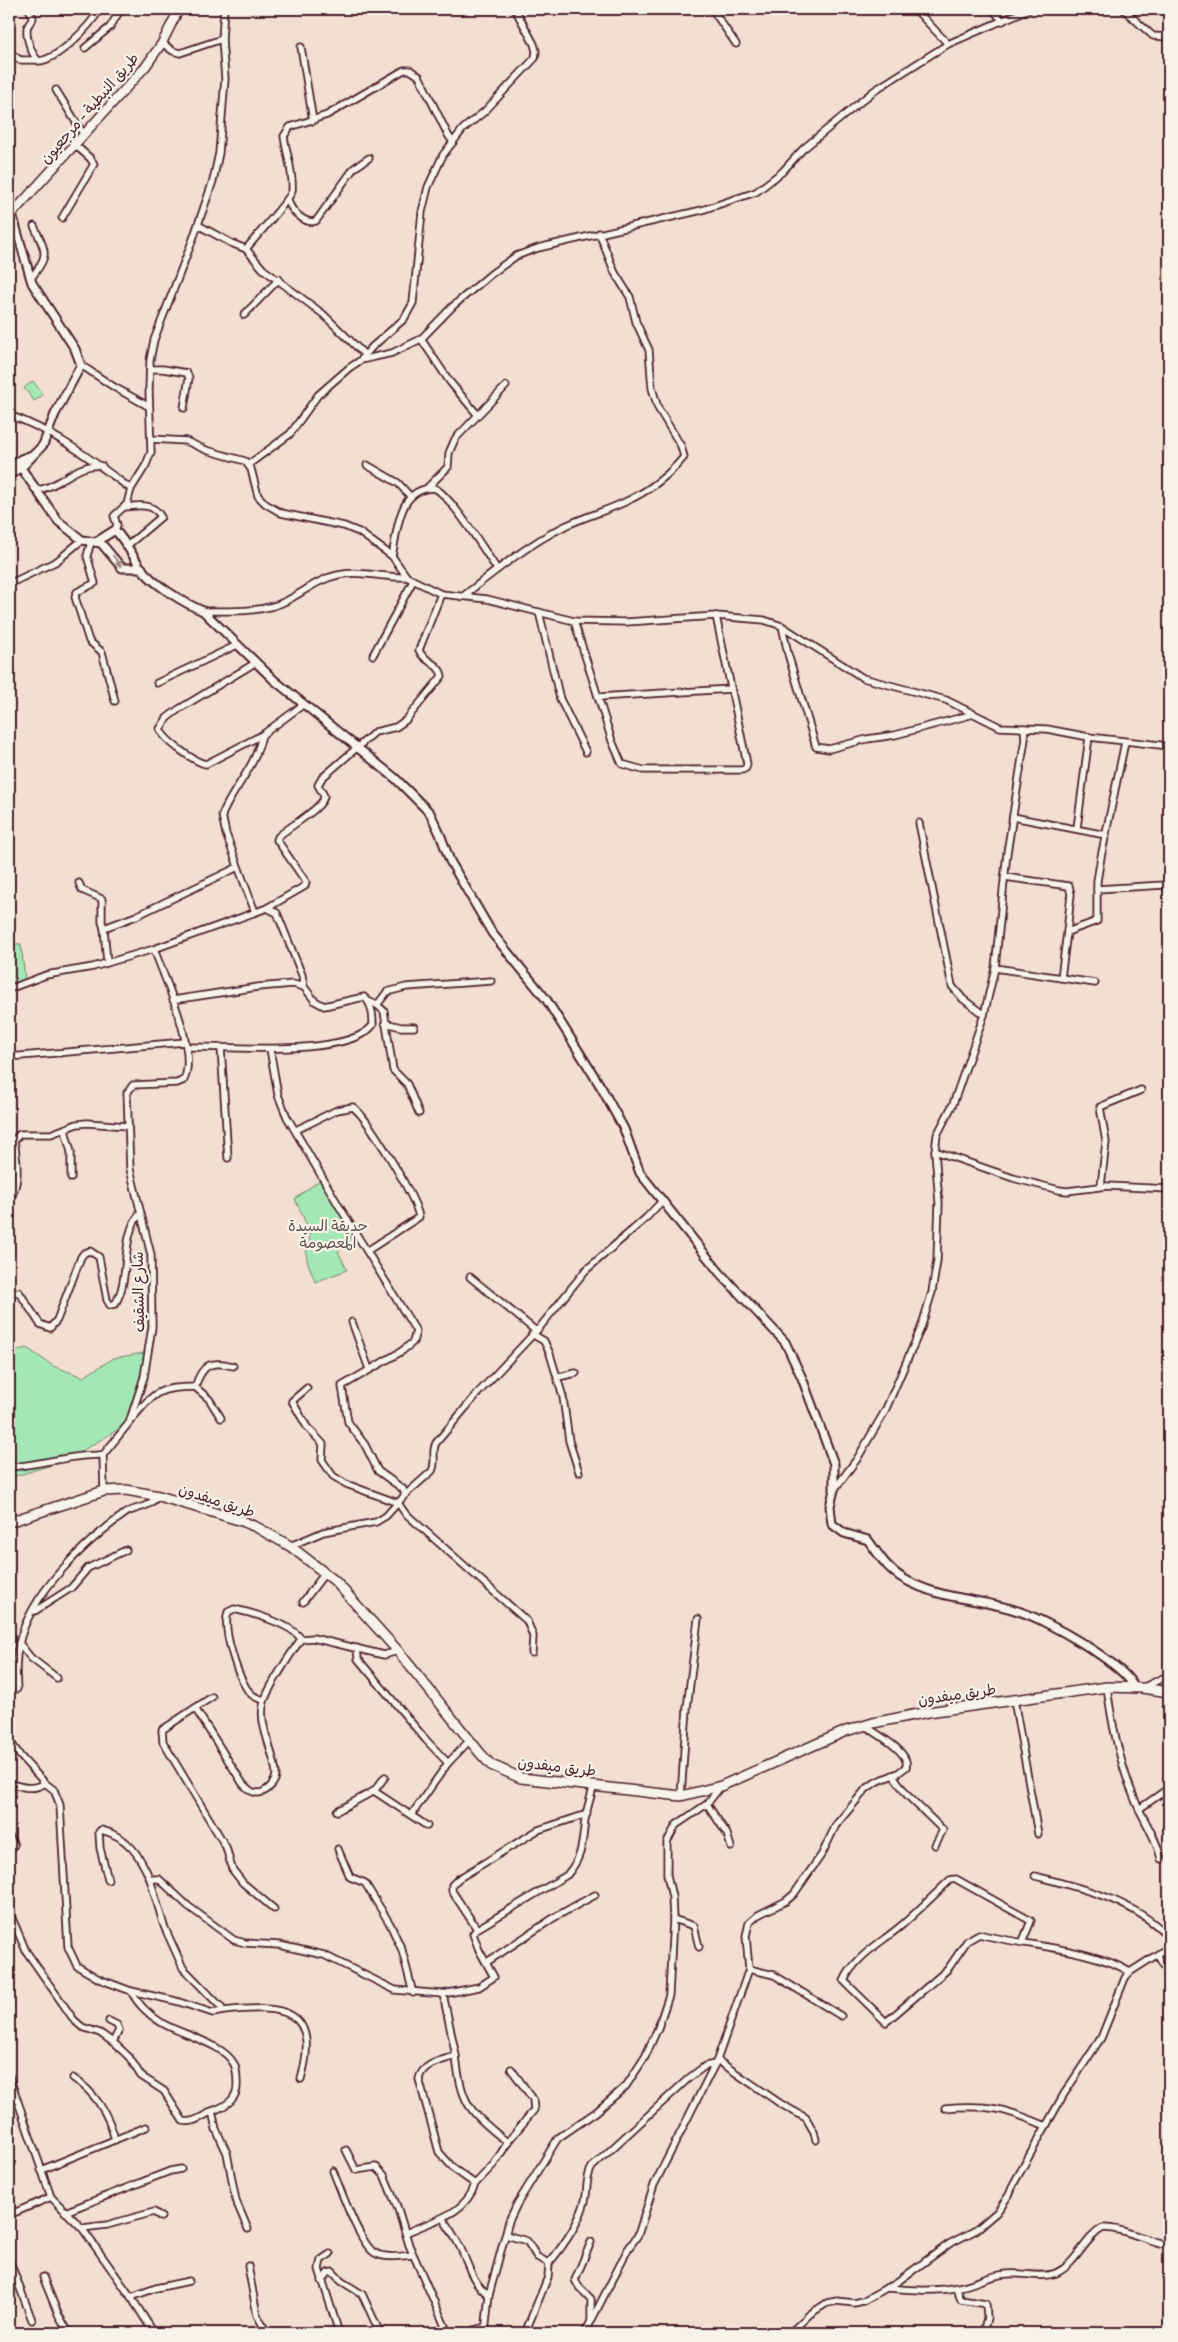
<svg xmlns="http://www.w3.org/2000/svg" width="1178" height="2342" viewBox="0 0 1178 2342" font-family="'Patrick Hand','Playpen Sans Arabic',sans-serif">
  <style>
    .green { fill: #a3e8b4; stroke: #768470 }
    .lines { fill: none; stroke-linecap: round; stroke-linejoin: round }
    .minor-casing { stroke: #4a1f2b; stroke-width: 9 }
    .tertiary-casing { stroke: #4a1f2b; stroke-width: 11 }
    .secondary-casing { stroke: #4a1f2b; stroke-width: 11 }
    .primary-casing { stroke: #4a1f2b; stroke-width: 12 }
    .minor { stroke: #f7f3e8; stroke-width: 5.5 }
    .tertiary { stroke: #f7f3e8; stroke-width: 7 }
    .secondary { stroke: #f7f3e8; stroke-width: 8 }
    .primary { stroke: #f7f3e8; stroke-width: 9 }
    .oneway { fill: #a0898a }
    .labels { text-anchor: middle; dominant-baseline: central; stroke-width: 4.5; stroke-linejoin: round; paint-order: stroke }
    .street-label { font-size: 15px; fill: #4a1f2b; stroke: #f7f3e8 }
    .park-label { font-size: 15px; fill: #60514d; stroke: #f7f3e8 }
  </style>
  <rect width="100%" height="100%" fill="#f2dfd1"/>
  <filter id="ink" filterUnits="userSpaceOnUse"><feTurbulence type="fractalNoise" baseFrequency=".02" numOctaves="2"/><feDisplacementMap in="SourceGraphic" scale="10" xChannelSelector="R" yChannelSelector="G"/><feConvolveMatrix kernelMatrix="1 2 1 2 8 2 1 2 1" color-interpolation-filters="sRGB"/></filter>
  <g filter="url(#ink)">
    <g class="green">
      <polygon points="33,381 43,395 34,401 24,388"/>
      <polygon points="9,944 21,944 25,979 9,985"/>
      <path d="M 321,1179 L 339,1209 L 353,1242 L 338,1251 L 347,1270 L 315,1282 C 311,1268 301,1255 310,1242 L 308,1228 L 295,1199 Z"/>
      <polygon points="27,1348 53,1366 83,1377 114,1358 150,1352 129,1423 65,1461 9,1478 9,1352"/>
    </g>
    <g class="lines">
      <g class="minor-casing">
        <g id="minor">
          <path d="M 29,9 L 33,18 C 31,22 27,25 27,29 C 26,38 32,56 39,61 C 59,59 90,26 100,9"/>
          <polyline points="712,9 736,44"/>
          <polyline points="915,9 948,44"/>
          <polyline points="992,9 1003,21"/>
          <polyline points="1123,9 1153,36 1169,37"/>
          <polyline points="162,43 173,51 180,53 222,39"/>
          <polyline points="301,47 313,121"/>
          <polyline points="85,48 110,27 121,9"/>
          <polyline points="9,52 20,60 36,60"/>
          <polyline points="56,90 84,135"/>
          <path d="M 288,200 C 290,210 305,225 316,221 L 354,168 L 369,158"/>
          <polyline points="62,218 94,164 90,158 75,145"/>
          <polyline points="198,225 231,243 246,249 263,269 323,314 365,355"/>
          <path d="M 246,249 C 254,239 291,198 292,191 C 294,173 286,153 284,136 L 290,127 L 327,115 L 404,70 L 410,70 L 419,76 L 448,135 L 453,142"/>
          <path d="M 31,278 C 50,255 46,252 34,226"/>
          <polyline points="244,315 279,279"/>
          <polyline points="421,339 450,382 477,414"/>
          <polyline points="361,360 372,347 404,319 413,303 422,212 428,187 443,155 463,129 485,111 535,58 536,51 534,44 515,9"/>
          <polyline points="81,365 114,387 148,406"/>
          <polyline points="150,369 163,369 187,373 189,378 184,408"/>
          <path d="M 9,415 C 55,431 92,460 131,489 L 146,465 L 151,452 L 149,390 L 150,360 L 154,340 L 193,239 L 213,181 L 219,153 L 225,79 L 222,39 L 224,9"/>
          <path d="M 151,439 L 186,441 L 206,450 L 245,461 L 251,469 L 258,496 L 266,504 L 281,513 L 344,526 L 359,532 L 392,556 L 407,577 C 384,578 361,570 338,575 C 318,579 304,592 286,601 C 263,613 229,611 203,611"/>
          <polyline points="249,464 290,434 318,395 349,368 361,360 392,353 421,339 453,306 491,274 516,256 538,248 702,210 756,192 782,172 803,149 875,90 948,44 1029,9"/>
          <polyline points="367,465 398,483 410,496"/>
          <polyline points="427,488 448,467 449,453 455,439 506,386"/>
          <path d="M 38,490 C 62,486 76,462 102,466"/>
          <path d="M 124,507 C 138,506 153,502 161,517 L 128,545"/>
          <polyline points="115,530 117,525 114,516 127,504 131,489"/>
          <polyline points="91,542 87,556 95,583 77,592 75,597 89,641 102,652 115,701"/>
          <path d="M 392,556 C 398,529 398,488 434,488 C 450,494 486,553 497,569"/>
          <polyline points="9,584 57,561 82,540"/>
          <polyline points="441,594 487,599 574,621 626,622 716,616 764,620 782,626 863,678 946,700 1000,727 1047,729 1089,737 1169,746"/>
          <path d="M 462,597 C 494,572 527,545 563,527 C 583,517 607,511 627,501 C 648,491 669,475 684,457 L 681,446 L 658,408 L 652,388 L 649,350 L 636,322 L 630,297 L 615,273 L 599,233"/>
          <polyline points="539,612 560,699 586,752"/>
          <polyline points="574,621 612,741 622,764 643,770 742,770 746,768 747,764 716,616"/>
          <polyline points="782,626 788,654 816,747 829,749 867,739 895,735 974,714"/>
          <polyline points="373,655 413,581"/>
          <path d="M 255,663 L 179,709 L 167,718 L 160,729 C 164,740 194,762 206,764 L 262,735"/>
          <polyline points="157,683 237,645"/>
          <polyline points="598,697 731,689"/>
          <polyline points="1024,728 1025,739 1007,853 995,968 984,1015 953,1104 937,1135 935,1151 1013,1178 1059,1190 1067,1191 1107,1186 1169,1189"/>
          <polyline points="1013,817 1106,835"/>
          <polyline points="919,823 952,986 963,999 984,1015"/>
          <polyline points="1077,828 1089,737"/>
          <polyline points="1005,877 1069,886 1071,894 1067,932"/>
          <polyline points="79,883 82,890 102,899 102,922 104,928 136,916 238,867"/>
          <polyline points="1097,889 1164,885 1169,882"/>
          <polyline points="267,908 277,913 302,975 304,987"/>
          <path d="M 255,912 L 226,834 L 222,815 C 235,784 254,771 262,735 L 304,704"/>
          <polyline points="104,928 107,963"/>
          <polyline points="995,968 1095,983"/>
          <polyline points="1061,978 1067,932 1097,921 1097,881 1101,857 1125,742"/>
          <path d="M 9,989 L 46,975 L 93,967 L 154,949 L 267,908 L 305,886 L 306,882 L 277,840 L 278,837 C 286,828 324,808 324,796 C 323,793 319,788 318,785 L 322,778 L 375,732 L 396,727 L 406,720 L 442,676 C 440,663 423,662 419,650 L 441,594 L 407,577"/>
          <path d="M 173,1000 L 258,987 L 293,984 L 304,987 L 315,1001 L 324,1006 L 364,997 C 372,1003 373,1015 373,1025 C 349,1058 225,1046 186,1047"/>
          <polyline points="368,1001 377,1005 384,1011 393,1070 407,1084 419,1113"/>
          <polyline points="377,1005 387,992 406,987 491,981"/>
          <polyline points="385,1023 401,1027 414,1027"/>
          <polyline points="221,1047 228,1158"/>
          <polyline points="270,1049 278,1095 287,1117 339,1206 416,1331 413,1342 402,1351 342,1386 348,1422 365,1445 378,1471 403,1489 405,1495"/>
          <polyline points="9,1057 185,1042"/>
          <polyline points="65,1130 71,1152 71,1178"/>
          <path d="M 296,1130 L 337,1110 L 353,1107 C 368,1118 416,1198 419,1217 L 367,1251"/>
          <polyline points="1101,1186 1106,1142 1100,1107 1141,1090"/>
          <path d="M 9,1201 C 21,1182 17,1161 14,1140 L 20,1134 L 51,1134 L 77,1124 L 87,1123 L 127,1126"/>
          <polyline points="470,1277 536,1331"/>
          <path d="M 9,1294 L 19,1292 L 40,1324 L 50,1328 L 57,1320 L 81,1257 L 84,1253 L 90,1251 L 99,1257 L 107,1300 L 110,1305 L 115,1304 C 131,1280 120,1235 140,1214"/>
          <polyline points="352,1322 369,1369"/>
          <polyline points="532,1334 544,1341 550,1354 563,1397 569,1441 579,1472"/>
          <polyline points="558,1377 576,1373"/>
          <path d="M 195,1387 C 202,1365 210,1360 233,1366"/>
          <polyline points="307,1388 292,1401 307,1427 323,1444 322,1460 333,1476 346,1484 398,1503 405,1513 527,1621 533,1636 532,1653"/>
          <path d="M 133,1418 C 155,1390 160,1388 195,1387 L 209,1399 L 221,1418"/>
          <path d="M 9,1467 C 41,1465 71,1454 103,1455"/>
          <polyline points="834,1490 857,1459 885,1411 921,1328 932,1292 937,1261 939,1203 935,1151"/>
          <path d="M 104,1491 L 103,1455 L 129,1423 L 144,1377 L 152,1327 L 151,1255 L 130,1169 L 127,1093 L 133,1085 L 177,1083 L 184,1080 C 198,1049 165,980 154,949"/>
          <path d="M 290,1546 L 323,1532 L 376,1522 L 386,1516 L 405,1495 L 432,1471 C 437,1461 431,1452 436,1443 L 478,1393 L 540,1327 L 585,1271 L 646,1218 L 663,1200"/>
          <polyline points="303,1602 325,1573"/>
          <polyline points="35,1611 71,1588 88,1568 126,1550"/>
          <polyline points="19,1643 31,1658 57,1678"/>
          <polyline points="357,1648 358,1659 426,1740 448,1763"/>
          <path d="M 1107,1687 C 1112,1726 1120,1764 1135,1800 C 1143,1820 1157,1838 1161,1859"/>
          <polyline points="1142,1688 1169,1675"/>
          <path d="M 17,1689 C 16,1674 15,1659 19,1644 C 30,1594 83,1544 123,1515 C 130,1509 139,1509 147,1505 C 151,1503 155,1499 159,1496"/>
          <path d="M 212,1697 L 195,1708 L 243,1784 C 249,1790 254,1795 263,1792 C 269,1789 276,1782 276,1774 C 275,1753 257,1724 264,1702 C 268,1688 292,1652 301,1639 L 313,1638 L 384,1655 L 398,1651"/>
          <path d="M 264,1700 C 260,1699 254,1697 250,1693 C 238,1679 222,1630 228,1612 L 234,1609 C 252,1613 292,1624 301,1639"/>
          <polyline points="1014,1700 1038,1834"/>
          <polyline points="195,1708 162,1730 163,1742 226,1847 232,1869 243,1883 274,1909"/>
          <polyline points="9,1740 21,1757 45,1783"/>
          <polyline points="893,1775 907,1795 943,1830 935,1845"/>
          <path d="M 9,1783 C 21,1787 34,1791 45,1783 L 54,1790 L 60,1805 L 68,1947 L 77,1966 L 99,1979 L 131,1991 L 176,2001 L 213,2013 L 223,2011 L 221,2007 L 183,1968 L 164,1926 L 150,1879 L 159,1879 L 188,1906 L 234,1940 L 245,1943 L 279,1945 L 324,1955 L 395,1990 L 443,1994 L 479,1987 L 494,1977 L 479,1950 L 473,1934 L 477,1929 L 567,1875 C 583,1856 582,1844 585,1820 C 587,1808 591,1796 594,1785"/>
          <polyline points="374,1791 385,1777"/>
          <polyline points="681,1796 687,1708 698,1619"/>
          <polyline points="707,1804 727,1834 731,1847"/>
          <polyline points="1139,1809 1169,1788"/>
          <polyline points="337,1811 374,1791 427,1826"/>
          <polyline points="412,1814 448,1763 469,1741"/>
          <polyline points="9,1836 14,1845"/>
          <polyline points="338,1849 350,1877 365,1883 390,1924 402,1950 413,1993"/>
          <path d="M 1035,1876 C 1085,1889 1133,1900 1169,1937"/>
          <path d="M 108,1880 L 100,1848 L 99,1832 L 101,1830 C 128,1836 140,1856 150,1879"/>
          <path d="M 9,1911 L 26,1951 L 74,2020 L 82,2027 L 100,2033 L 114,2043 L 129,2057 L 141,2076 L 164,2091 L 183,2121 C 194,2124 205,2114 215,2110 C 228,2105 238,2098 237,2083 C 237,2077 237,2070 234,2064 C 223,2043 182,2035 162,2023 C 149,2015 138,2005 131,1991"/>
          <polyline points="673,1919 694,1926 699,1947"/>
          <polyline points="477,1929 452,1891 452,1885 458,1879 538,1830 587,1814"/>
          <path d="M 1022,1943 L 1031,1921 L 956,1879 L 950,1880 C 934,1895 918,1911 902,1925 C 881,1943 855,1956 844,1981 L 886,2022 L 948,1969 L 967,1941 L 979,1934 C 1025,1946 1090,1948 1130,1972"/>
          <polyline points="1158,1956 1169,1974"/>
          <polyline points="487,1962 555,1917 595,1895"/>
          <polyline points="749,1969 774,1975 841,2016"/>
          <polyline points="443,1994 456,2056"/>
          <path d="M 223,2011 C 280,2005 322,2006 301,2079"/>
          <polyline points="109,2021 117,2025 119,2030 113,2042"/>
          <polyline points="717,2060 781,2104 806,2118 814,2132 816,2140"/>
          <polyline points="9,2076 51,2197 82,2228 131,2297 154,2333"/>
          <path d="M 73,2078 C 95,2092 109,2115 115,2140"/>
          <path d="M 945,2108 C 988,2104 1007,2109 1046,2126"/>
          <polyline points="212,2111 216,2129 227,2153 236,2201 248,2229"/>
          <polyline points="346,2150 356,2170 376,2167 384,2175 398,2209 409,2245 448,2333"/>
          <polyline points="41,2170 146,2127"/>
          <path d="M 333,2171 C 340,2188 360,2245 375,2253 C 386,2259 401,2256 413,2255"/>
          <polyline points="475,2184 494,2164 510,2139 534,2110 533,2099 511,2069"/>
          <polyline points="65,2212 170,2171 181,2169"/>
          <polyline points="9,2215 51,2197"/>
          <path d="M 443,2219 C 449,2228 456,2238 461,2249 C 469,2266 472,2283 489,2295"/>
          <polyline points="82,2228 107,2225 154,2212 161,2217"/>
          <path d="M 406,2233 C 432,2220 465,2216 475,2184 L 454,2169 L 439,2152 L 419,2079 C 422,2063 443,2060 456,2056 C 461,2107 471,2112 508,2143"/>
          <path d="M 506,2235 L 527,2241 L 537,2257 L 549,2263 C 564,2245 579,2224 585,2201 C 588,2189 585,2179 592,2167 L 689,2078 L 705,2066 L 715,2064"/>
          <polyline points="330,2254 321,2260 319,2269 339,2333"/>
          <polyline points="9,2259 32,2320"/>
          <polyline points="248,2266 257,2315 267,2333"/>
          <polyline points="43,2277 58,2314 69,2333"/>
          <polyline points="322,2281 328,2273 333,2272 341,2281 362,2294 380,2333"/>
          <polyline points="956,2287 961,2300 986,2304 987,2318 983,2333"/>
          <path d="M 886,2288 C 911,2290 934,2292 959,2287 C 975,2284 990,2275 1007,2274 C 1023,2272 1041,2279 1056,2273 C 1077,2264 1084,2238 1103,2228 C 1126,2228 1147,2242 1169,2245"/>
          <polyline points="131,2297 156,2288 189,2281"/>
          <polyline points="591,2321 591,2299 579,2287 575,2280 591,2242"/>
          <polyline points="465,2333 485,2327"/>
          <polyline points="485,2333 489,2295 509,2221 517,2204 558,2138 596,2112 626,2086 645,2057 658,2028 669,1995 673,1919 672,1897 667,1875 667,1842 676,1825 707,1804 721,1786"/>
          <polyline points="525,2333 548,2277 549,2263"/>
          <path d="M 585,2333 L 628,2249 L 638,2235 L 654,2185 L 717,2060 L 749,1969 L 746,1936 L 749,1923 L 758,1915 L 786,1901 L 794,1894 L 822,1854 L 836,1825 L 866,1789 L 876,1782 L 898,1773 L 906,1767 C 911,1752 875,1733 864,1725"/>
          <polyline points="790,2333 810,2314 827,2303 837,2301 854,2303 863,2301 897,2282 949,2244 976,2230 997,2212 1009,2195 1014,2183 1064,2094 1101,2038 1125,1978 1130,1972 1169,1947"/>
        </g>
      </g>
      <g class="tertiary-casing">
        <g id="tertiary">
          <polyline points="17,462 58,521 82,540 101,543 122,568 142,568"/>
          <polyline points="9,469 21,459 32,455"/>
          <polyline points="9,476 25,464 43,445 55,414 81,365 75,349 32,283 12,214"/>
          <path d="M 96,542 L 115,530 C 126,542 132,555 141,568 C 153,584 184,603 203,611 L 274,680 L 395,778 L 430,813 L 440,834 L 450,861 L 492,933 L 546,999 L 601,1087 L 624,1129 L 640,1173 L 720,1273 L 785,1342 L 802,1378 L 834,1464 L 834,1490 L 830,1506 L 832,1524 L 844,1533 L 868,1540 C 879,1555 887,1569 904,1579 C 943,1601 981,1598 1021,1612 C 1044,1619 1127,1665 1134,1688"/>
        </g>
      </g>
      <g class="secondary-casing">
        <polyline id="secondary" points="9,217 146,66 162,43 179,9"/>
      </g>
      <g class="primary-casing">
        <g id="primary">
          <polyline points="9,1522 104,1491 126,1490 159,1496 242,1521 258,1528 290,1546 335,1581 398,1651 480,1753 491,1765 521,1778 681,1796 721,1786 846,1731 873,1723 928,1712 1107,1687 1142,1688 1169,1692"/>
          <polyline points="9,2331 10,2333"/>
        </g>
      </g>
      <use href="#minor" class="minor"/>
      <use href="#tertiary" class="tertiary"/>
      <use href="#secondary" class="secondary"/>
      <use href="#primary" class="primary"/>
    </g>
    <defs><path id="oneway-solid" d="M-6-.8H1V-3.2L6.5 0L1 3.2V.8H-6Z" transform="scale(1.25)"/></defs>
    <use class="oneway" href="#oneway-solid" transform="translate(117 561) rotate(54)"/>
  </g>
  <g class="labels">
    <g class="street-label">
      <text transform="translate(89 108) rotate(-49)">طريق النبطية - مرجعيون</text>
      <text transform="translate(138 1292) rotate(-91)">شارع الشقيف</text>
      <text transform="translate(217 1500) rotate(18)">طريق ميفدون</text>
      <text transform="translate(957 1694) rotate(-8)">طريق ميفدون</text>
      <text transform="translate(557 1766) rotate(7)">طريق ميفدون</text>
    </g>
    <g class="park-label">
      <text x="328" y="1225">حديقة السيدة<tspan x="328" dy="17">المعصومة</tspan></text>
    </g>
  </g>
  <rect width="1178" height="2342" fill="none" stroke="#f7f3e8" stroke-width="30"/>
  <rect x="15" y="15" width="1148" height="2312" fill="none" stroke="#4a1f2b" stroke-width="2" filter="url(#ink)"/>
</svg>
